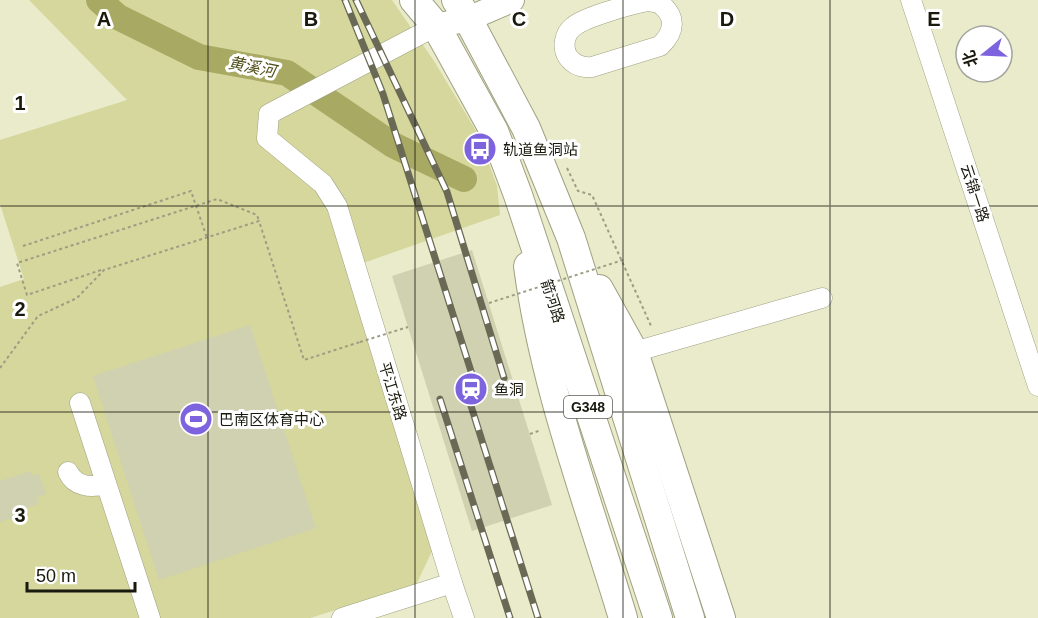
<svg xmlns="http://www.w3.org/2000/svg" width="1038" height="618" viewBox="0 0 1038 618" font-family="Helvetica,'Noto Sans SC',sans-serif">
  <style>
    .green { fill: #d5d79c }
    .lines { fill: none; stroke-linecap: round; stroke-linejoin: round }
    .river { stroke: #a8aa64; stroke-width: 26 }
    .building { fill: #cfd1b1 }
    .minor-casing { stroke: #a0a182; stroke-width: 21 }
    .major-casing { stroke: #a0a182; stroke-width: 26 }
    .highway-casing { stroke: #a0a182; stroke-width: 30 }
    .path { stroke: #9c9d84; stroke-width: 2; stroke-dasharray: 3 3; stroke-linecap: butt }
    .minor { stroke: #fff; stroke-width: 20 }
    .major { stroke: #fff; stroke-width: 24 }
    .highway { stroke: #fff; stroke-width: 28 }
    .rail-casing { stroke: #696956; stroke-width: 7 }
    .rail { stroke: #fff; stroke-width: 4.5; stroke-dasharray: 14; stroke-linecap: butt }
    .path-bridge { stroke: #9c9d84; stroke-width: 2; stroke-dasharray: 3 3; stroke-linecap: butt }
    .grid { fill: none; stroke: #19190e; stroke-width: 1.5; stroke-opacity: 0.55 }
    .labels { text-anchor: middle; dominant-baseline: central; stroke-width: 6; stroke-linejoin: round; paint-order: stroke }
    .shield { fill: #fff; stroke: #5e5e56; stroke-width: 1.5 }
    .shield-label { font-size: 14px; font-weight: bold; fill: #19190e }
    .poi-label { font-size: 15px; fill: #19190e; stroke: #fff; text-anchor: start }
    .street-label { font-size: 15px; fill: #19190e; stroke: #fff }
    .water-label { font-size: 16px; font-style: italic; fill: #50501c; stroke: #fff }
    .grid-label { font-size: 20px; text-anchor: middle; font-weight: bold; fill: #19190e; stroke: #fff; stroke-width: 6; stroke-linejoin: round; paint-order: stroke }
  </style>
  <rect width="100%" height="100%" fill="#e9ebca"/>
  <polygon class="green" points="29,0 392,0 434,61 478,134 497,186 500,215 346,269 432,551 416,585 310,618 0,618 0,287 24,279 0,204 0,140 127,100"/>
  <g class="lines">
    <polyline class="river" points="99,0 118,17 199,57 287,73 393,145 464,179"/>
  </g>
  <g class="building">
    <polygon points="472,250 552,505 472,531 392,276"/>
    <polygon points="250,325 316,528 159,580 93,376"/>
    <polygon points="31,471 32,476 39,474 46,494 37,497 39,504 26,508 28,513 0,522 0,481"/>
  </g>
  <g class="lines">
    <g class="minor-casing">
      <g id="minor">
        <polyline points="911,0 1038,386"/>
        <path d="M 648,1 L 659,3 C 677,16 675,32 660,46 L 592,67 C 582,68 574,65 568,57 C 562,48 564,34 573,27 C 584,17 632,4 648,1 Z"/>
        <polyline points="634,352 822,298"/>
        <polyline points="80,403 150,618"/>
        <path d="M 68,472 C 75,487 91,488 106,484"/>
        <polyline points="452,583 464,618"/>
        <polyline points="342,618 452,583 337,206 323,184 267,138 269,114 436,26"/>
      </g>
    </g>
    <g class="major-casing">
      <polyline id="major" points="436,26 468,19 512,0"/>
    </g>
    <g class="highway-casing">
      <g id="highway">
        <polyline points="414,0 436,26 494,131 518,195 658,618"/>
        <polyline points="456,0 468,19 526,128 571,238 690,618"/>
        <path d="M 528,266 C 544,387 588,501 623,618"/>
        <polyline points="599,289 634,352 721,618"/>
      </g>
    </g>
    <g class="path">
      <polyline points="567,168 578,191 592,195 652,328"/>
      <polyline points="23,246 191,191 207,238"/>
      <polyline points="101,270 27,295 17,263 217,199 257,215 259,221"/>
      <polyline points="0,368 38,316 77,298 104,270 259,221 304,360 360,342"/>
      <polyline points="530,434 541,430"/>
    </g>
    <use href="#minor" class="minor"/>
    <use href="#major" class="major"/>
    <use href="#highway" class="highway"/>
    <g class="rail-casing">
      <g id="rail">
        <polyline points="345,0 383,94 476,387"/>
        <polyline points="356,0 447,192 504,378"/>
        <polyline points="466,390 538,618"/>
        <polyline points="440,399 510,618"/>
      </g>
    </g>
    <use href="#rail" class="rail"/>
    <g class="path-bridge">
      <polyline points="489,303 623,260"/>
      <polyline points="360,342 408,327"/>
    </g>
  </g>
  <path class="grid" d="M 208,0 L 208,618M 415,0 L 415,618M 623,0 L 623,618M 830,0 L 830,618M 0,206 L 1038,206M 0,412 L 1038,412"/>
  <defs>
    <g id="bus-disc" transform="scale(1.725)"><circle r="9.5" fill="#7e63df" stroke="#fff"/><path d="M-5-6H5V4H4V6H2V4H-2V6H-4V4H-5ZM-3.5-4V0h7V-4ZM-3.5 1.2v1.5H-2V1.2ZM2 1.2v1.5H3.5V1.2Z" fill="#fff"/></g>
    <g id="station-disc" transform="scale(1.725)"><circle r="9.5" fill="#7e63df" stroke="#fff"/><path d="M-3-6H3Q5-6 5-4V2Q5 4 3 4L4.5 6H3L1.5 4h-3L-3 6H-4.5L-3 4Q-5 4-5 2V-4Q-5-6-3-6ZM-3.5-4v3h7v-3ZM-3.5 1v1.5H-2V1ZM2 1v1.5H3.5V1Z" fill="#fff"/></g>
    <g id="stadium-disc" transform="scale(1.725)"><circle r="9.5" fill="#7e63df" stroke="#fff"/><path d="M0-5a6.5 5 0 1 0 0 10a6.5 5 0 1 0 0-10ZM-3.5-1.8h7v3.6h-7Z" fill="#fff"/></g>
  </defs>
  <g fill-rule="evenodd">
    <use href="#bus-disc" x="480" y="149"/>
    <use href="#station-disc" x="471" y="389"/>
    <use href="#stadium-disc" x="196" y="419"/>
  </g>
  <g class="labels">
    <rect class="shield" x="564" y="396" width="48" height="22" rx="4.5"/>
    <g class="shield-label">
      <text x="588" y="407">G348</text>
    </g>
    <g class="poi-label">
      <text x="503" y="149">轨道鱼洞站</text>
      <text x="494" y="389">鱼洞</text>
      <text x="219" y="419">巴南区体育中心</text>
    </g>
    <g class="street-label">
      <text transform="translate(975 193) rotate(72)">云锦一路</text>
      <text transform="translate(553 301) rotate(72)">箭河路</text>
      <text transform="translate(393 391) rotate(73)">平江东路</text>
    </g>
    <g class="water-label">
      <text transform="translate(252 67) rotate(11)">黄溪河</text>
    </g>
  </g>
  <g class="grid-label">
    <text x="104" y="26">A</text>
    <text x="311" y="26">B</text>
    <text x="519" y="26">C</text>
    <text x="727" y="26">D</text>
    <text x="934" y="26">E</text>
    <text x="20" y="110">1</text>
    <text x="20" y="316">2</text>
    <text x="20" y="522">3</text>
  </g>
  <g transform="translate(984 54) rotate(252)"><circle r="28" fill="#ffffff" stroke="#a3a39f" stroke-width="1.5"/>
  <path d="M0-4.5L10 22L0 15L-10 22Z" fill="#7e63df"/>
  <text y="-9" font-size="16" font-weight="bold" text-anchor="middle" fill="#19190e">北</text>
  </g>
  <path d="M27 582v9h108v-9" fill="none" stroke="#19190e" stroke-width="3"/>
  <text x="36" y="582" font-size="18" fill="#19190e" stroke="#ffffff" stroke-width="4.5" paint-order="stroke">50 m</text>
</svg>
